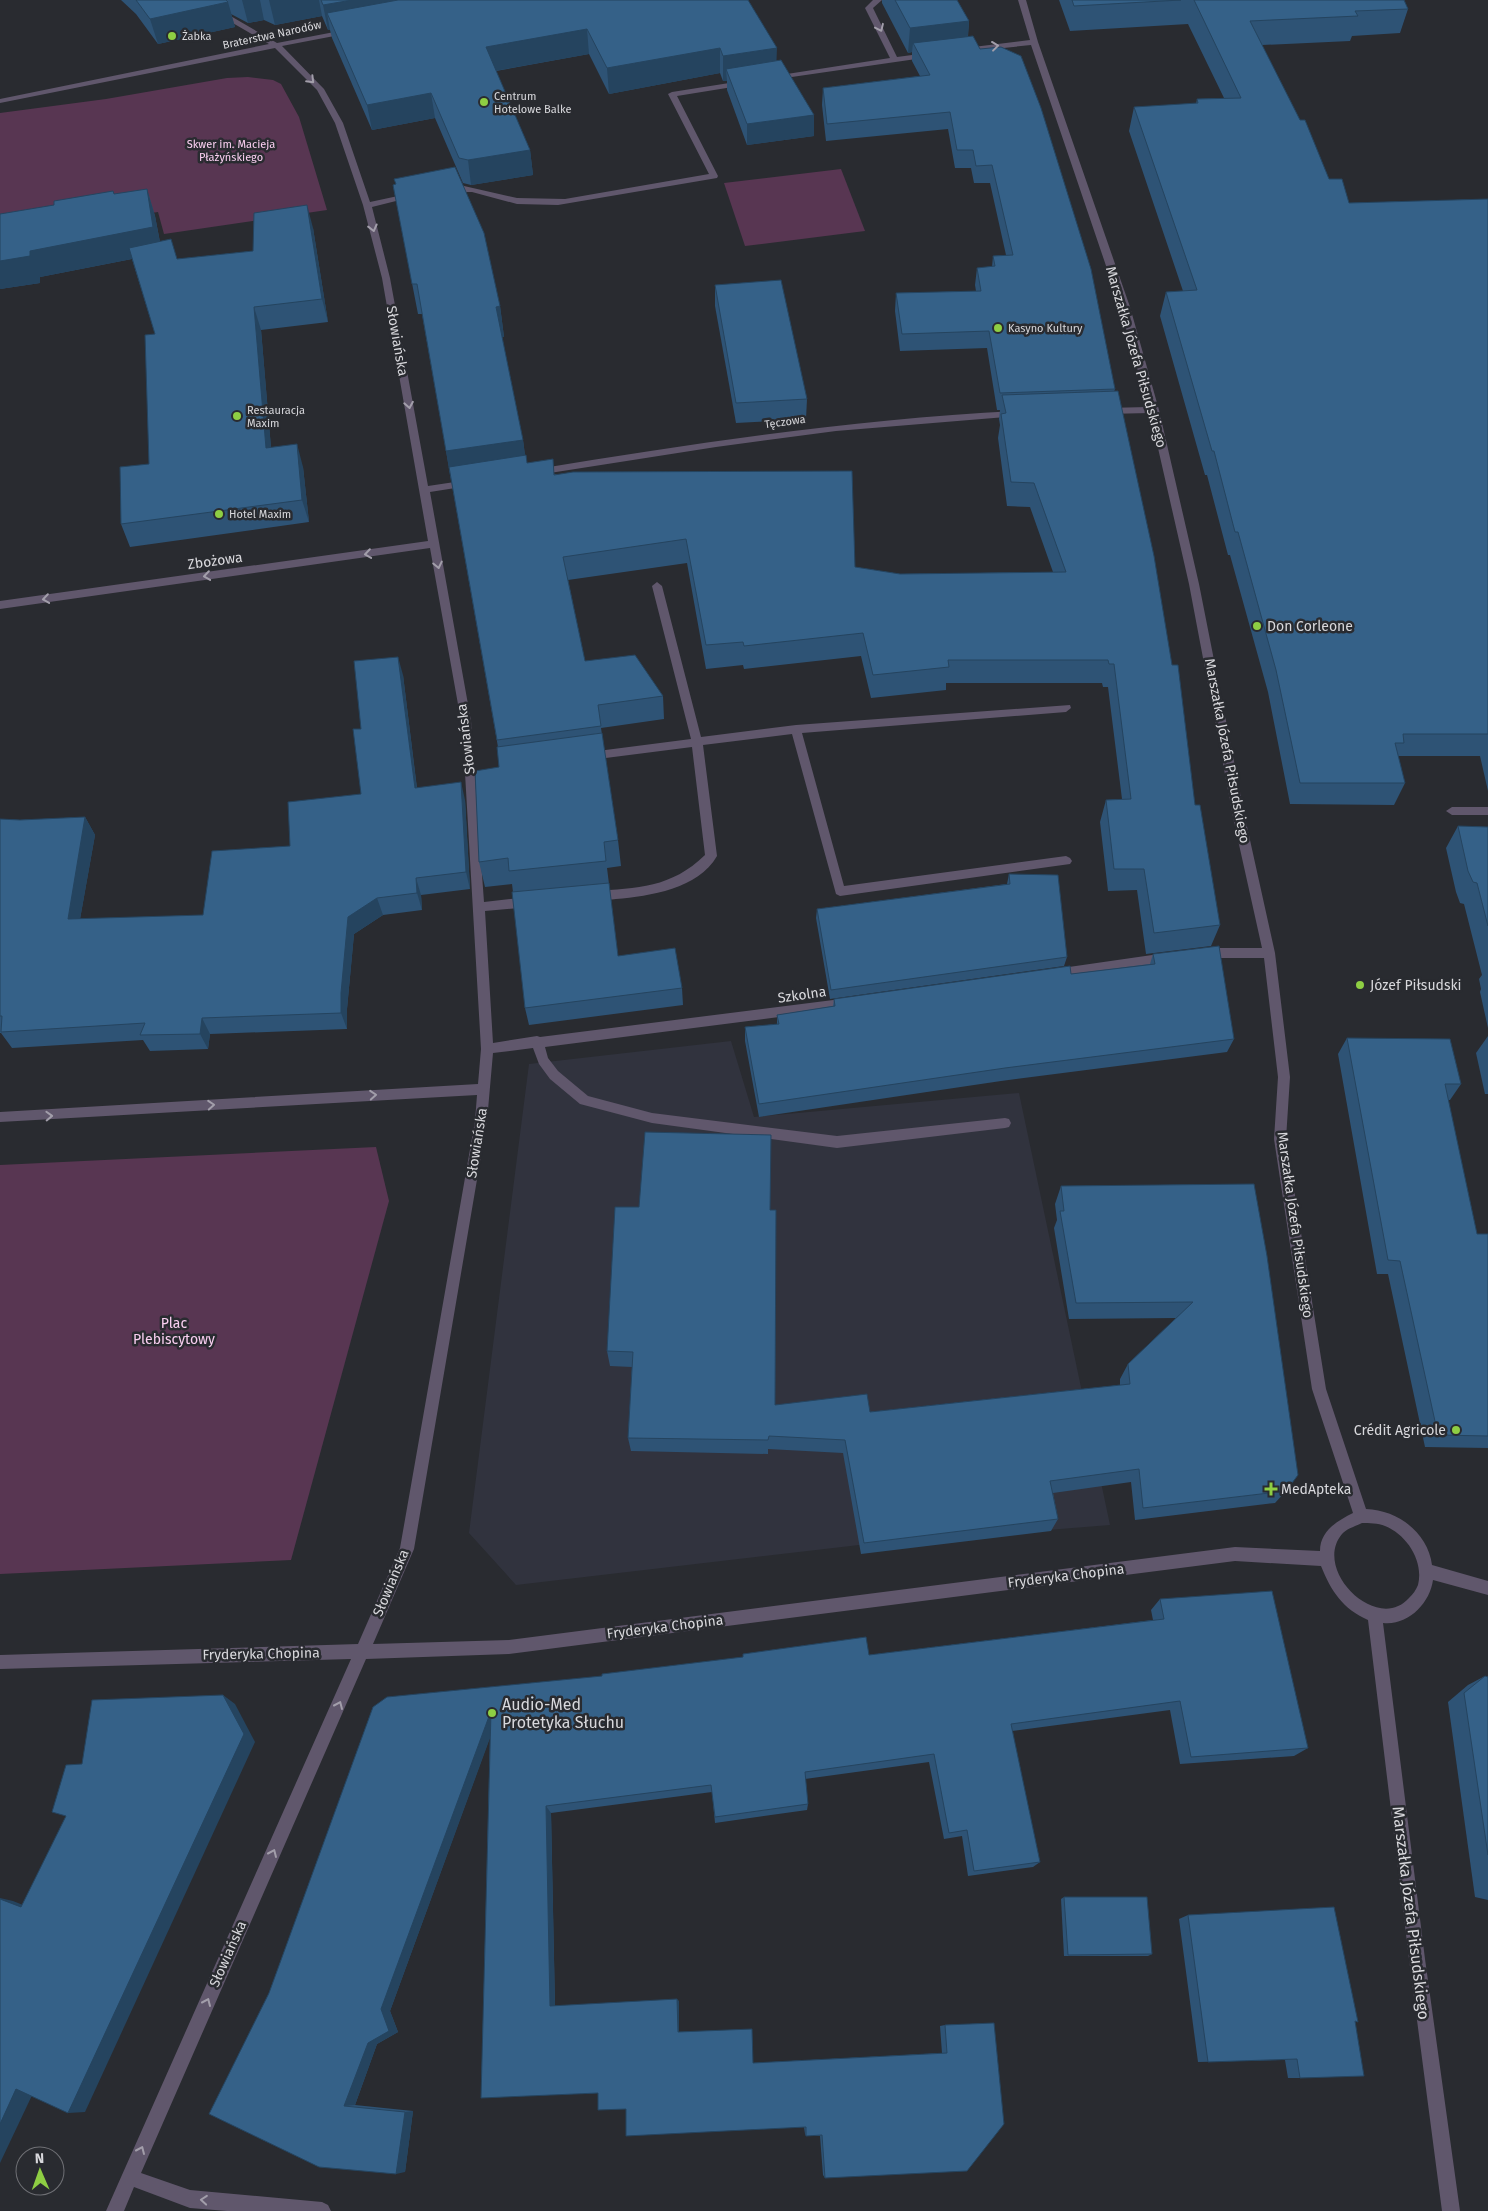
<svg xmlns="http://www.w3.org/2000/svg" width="1488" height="2211" viewBox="0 0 1488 2211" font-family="'Fira Sans',sans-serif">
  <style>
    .built { fill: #31333e }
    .green { fill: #583652 }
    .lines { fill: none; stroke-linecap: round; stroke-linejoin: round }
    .minor { fill: #60576c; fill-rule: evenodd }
    .wall { fill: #2e5375 }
    .shaded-wall { fill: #25445f }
    .building { fill: #356188; stroke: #25445f }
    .oneway { stroke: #a29eaa }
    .poi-dot { fill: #8ece43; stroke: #292b30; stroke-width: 2 }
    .labels { text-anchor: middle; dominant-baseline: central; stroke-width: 5; stroke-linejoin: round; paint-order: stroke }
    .far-street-label { font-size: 11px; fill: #d8d8dc; stroke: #292b30 }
    .far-poi-label { font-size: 11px; fill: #d8d8dc; stroke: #292b30; text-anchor: start }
    .far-park-label { font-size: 11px; fill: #facff1; stroke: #292b30 }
    .street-label { font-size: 14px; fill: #d8d8dc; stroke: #292b30 }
    .poi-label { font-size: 14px; fill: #d8d8dc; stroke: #292b30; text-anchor: start }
    .park-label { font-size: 14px; fill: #facff1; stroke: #292b30 }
    .near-poi-label { font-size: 16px; fill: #d8d8dc; stroke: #292b30; text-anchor: start }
    .near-street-label { font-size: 16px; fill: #d8d8dc; stroke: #292b30 }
  </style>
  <rect width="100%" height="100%" fill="#292b30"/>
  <polygon class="built" points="731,1041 754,1117 1019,1093 1110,1525 859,1545 516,1585 469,1533 529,1064"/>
  <g class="green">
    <polygon points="248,77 273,80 281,84 299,117 327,210 164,234 158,212 0,237 0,113 106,99 227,78"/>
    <polygon points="841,169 865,231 745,246 724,183"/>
    <polygon points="376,1147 389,1201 291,1560 0,1574 0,1165"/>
  </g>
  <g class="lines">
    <g class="minor">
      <path d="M 193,0 L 203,0 L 277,43 L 350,29 L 350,33 L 282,46 L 324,89 L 343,123 L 370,202 L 412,193 L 416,196 L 372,207 L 390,278 L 428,486 L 468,480 L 473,483 L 468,486 L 430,492 L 471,721 L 484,902 L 529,897 L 535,902 L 529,907 L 485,911 L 493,1043 L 537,1036 L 540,1037 L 849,998 L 853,999 L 855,1003 L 853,1007 L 849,1008 L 545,1047 L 548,1058 L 558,1071 L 588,1096 L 652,1113 L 837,1136 L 1005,1118 L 1009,1119 L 1011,1123 L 1009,1127 L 1005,1128 L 837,1148 L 652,1123 L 580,1104 L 550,1079 L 539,1064 L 533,1048 L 493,1053 L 487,1121 L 414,1549 L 373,1644 L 509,1640 L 1235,1547 L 1320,1551 C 1320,1531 1337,1521 1353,1513 L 1312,1389 L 1274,1139 L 1278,1077 L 1264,958 L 1203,958 L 1197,953 L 1203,948 L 1262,948 L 1234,822 L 1189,584 L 1150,413 L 1106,414 L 1101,411 L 1106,408 L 1148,407 L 1120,307 L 1031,45 L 965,52 L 961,50 L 965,48 L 1030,40 L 1018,0 L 1026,0 L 1038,42 L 1130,307 L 1159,410 L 1199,584 L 1246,822 L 1275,953 L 1290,1077 L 1286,1139 L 1326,1389 L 1366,1509 C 1398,1510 1428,1533 1432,1565 L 1488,1581 L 1488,1595 L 1433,1580 C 1430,1603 1408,1626 1383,1623 L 1425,1959 L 1460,2211 L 1442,2211 L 1409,1959 L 1368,1620 C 1343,1609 1331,1591 1321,1566 L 1235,1561 L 509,1654 L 366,1659 L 141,2173 L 190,2190 L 322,2202 L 328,2205 L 331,2211 L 227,2211 L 190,2208 L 134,2187 L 124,2211 L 106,2211 L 351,1659 L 0,1669 L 0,1655 L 358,1644 L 400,1548 L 475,1121 L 477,1095 L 0,1122 L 0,1112 L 478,1084 L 481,1049 L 465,773 L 461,721 L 430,548 L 0,609 L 0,601 L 428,541 L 382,278 L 363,205 L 335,123 L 317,90 L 275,48 L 0,103 L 0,99 L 269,44 ZM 1362,1523 C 1369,1523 1378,1523 1385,1526 C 1407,1535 1424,1561 1418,1585 C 1416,1590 1413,1594 1409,1598 C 1377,1634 1312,1570 1342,1534 C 1346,1529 1356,1526 1362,1523 Z"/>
      <polygon points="873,0 882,0 873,8 897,57 927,53 931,55 930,57 771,80 771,76 774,76 890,58 865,8"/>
      <polygon points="742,81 745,81 745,85 677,96 718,176 717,178 558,205 517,204 472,192 448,192 444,189 448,186 464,186 517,198 565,199 709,174 668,94 672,92"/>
      <path d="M 1016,411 L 1021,414 L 1019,416 L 836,431 L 716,447 L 537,475 L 532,472 L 537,469 C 696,443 855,419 1016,411 Z"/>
      <path d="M 657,582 L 662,586 L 701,737 L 796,725 L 1070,705 L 1071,708 L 1066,712 L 802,733 L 844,886 L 1066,856 L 1070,858 L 1072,861 L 1070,864 L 840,896 L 836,894 L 792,734 L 703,745 L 717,856 C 698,889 650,896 616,899 C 607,900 597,902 589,899 L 587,896 L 589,893 L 593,891 C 638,888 671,888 705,855 L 692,747 L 590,760 L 585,756 L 590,752 L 691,739 L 652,586 Z"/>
      <polygon points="1452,807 1488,807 1488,815 1452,815 1446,811"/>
      <polygon points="1166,953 1172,958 1166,963 1055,979 1051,977 1049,974 1051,971 1055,969"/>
    </g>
  </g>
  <g class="wall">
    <polygon points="121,0 748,0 776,61 814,136 747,145 727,90 727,81 723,81 720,73 609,94 589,54 496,71 530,150 533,175 471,185 463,183 435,118 372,130 332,38 330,30 328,30 322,16 275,25 264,20 248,23 231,14 235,27 158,44 136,14"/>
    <polygon points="882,0 957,0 969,21 968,37 1115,389 1114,392 1195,805 1220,925 1211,946 1146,954 1137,890 1108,891 1100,822 1106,800 1122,799 1108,687 1103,687 1102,683 946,683 946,690 871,698 861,656 744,669 743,665 706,669 687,563 568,580 585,661 663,696 664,719 601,728 618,840 621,866 607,868 618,956 682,988 683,1005 529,1025 525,1008 513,892 512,884 485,887 479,862 499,767 498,747 422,314 418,314 393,185 500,306 504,337 502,337 523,440 525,456 527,463 555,474 855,567 900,574 1053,572 1030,507 1007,506 998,438 1000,425 999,419 1000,410 997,410 987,348 900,351 895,311 896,293 976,291 975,285 977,268 992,267 993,256 1006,255 990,183 974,183 971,168 955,168 948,129 826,141 822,105 823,88 920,76 912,61 912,52 908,53 882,3"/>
    <polygon points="1059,0 1404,0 1408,9 1400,33 1352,36 1350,41 1262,45 1329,179 1349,203 1488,199 1488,791 1480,756 1398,756 1405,783 1394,805 1290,804 1268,692 1230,555 1228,555 1207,475 1205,475 1160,316 1166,292 1183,291 1129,131 1134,107 1196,104 1197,99 1224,98 1188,24 1070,31"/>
    <polygon points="147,189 155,216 160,242 177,259 253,251 313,228 328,322 261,330 271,448 303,467 309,522 130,547 121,524 149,464 155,334 132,259 40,277 40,283 0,289 54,205 113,191 114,194"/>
    <polygon points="715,285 807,399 806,419 736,423 715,306"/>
    <polygon points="403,675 417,788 465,800 470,889 421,895 422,910 383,915 354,934 347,1009 347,1029 210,1034 208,1049 150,1051 143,1040 12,1048 1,1033 0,1033 0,819 20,820 85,817 95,835 80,919 203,915 290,846 361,794 361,729"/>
    <polygon points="1458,826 1488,827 1488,1028 1480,992 1481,989 1479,979 1482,975 1464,904 1460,903 1456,892 1446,848"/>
    <polygon points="1009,874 1067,957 1064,966 830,999 816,918 817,909 1007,884"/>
    <polygon points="1153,954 1234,1039 1227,1052 1001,1081 759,1117 745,1041 745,1027 777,1024 777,1015 833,1006 834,999 1071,974 1150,964"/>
    <polygon points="1488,1036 1488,1094 1485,1094 1476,1053"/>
    <polygon points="1347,1038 1461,1084 1450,1100 1448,1100 1477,1234 1488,1234 1488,1448 1425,1447 1388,1274 1377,1274 1338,1054"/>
    <polygon points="1254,1184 1286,1491 1275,1503 1135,1520 1131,1482 1053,1493 1058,1519 1051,1531 861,1554 843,1453 768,1449 768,1454 631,1451 628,1438 632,1367 610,1366 607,1351 770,1210 775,1405 870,1412 1120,1385 1120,1379 1128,1364 1176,1318 1069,1319 1054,1228 1057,1220 1055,1204 1061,1186"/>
    <polygon points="1160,1599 1308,1748 1294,1756 1180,1764 1170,1710 1012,1731 1040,1862 1033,1867 968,1876 962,1836 944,1839 929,1762 805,1779 808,1804 807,1810 715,1823 712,1792 551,1813 555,2006 679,2001 679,2032 753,2063 942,2053 940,2026 945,2025 994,2023 825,2178 823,2175 820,2136 806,2136 805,2134 804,2127 626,2109 598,2093 481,2098 490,1737 390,2011 398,2032 377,2044 355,2105 413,2111 405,2172 319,2167 269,1993 373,1707 869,1655 1153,1620 1151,1610"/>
    <polygon points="1485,1676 1488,1677 1488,1900 1475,1897 1448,1702 1468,1685"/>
    <polygon points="1064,1897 1152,1954 1148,1956 1064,1956 1061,1899"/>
    <polygon points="1188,1915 1358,2022 1355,2022 1300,2078 1288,2078 1285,2060 1198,2062 1179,1919"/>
  </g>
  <g class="shaded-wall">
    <polygon points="242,0 260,0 264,20 248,23"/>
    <polygon points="269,0 319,0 322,16 275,25"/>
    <polygon points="352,0 426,0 327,13 330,30 328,30 323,5"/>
    <polygon points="228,2 235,27 158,44 150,19"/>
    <polygon points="969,21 967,46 913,43 912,52 908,53 910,28"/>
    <polygon points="587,29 589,54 489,72 486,47"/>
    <polygon points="720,48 720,73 609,94 607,68"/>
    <polygon points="777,48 776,73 726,69 727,81 723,81 723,56"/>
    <polygon points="431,93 435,118 372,130 367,105"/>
    <polygon points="814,115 814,136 747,145 747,124"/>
    <polygon points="530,150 533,175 471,185 468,160"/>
    <polygon points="147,189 155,216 162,253 40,277 40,283 0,289 0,261 30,251"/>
    <polygon points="307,205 313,228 328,322 322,299"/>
    <polygon points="500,306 504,337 501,337 496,307"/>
    <polygon points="254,307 261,330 273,471 266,448"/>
    <polygon points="523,440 527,469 451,481 446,451"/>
    <polygon points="297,444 303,467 309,522 302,500"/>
    <polygon points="398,657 403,675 419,806 415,788"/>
    <polygon points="461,782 465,800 470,889 466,872"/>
    <polygon points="85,817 95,835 77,936 68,919"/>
    <polygon points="416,878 421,895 422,910 417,893"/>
    <polygon points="377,898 383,915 354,934 347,1009 347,1029 341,1013 341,993 348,917"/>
    <polygon points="202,1018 210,1034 208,1049 200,1034"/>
    <polygon points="223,1695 235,1704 255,1742 85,2112 68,2113"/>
    <polygon points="491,1711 497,1719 390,2011 398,2032 377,2044 355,2105 344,2106 381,2009"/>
    <polygon points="546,1806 551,1813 555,2008 550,2006"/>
    <polygon points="0,1898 13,1901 38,1911 21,1907 0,1899"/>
    <polygon points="677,1999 679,2001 679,2033 678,2032"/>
    <polygon points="16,2089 35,2089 0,2163 0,2124"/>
    <polygon points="413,2111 405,2172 396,2174 405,2112"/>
  </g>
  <g class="building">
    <polygon points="136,0 226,0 228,2 150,19"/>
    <polygon points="321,0 352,0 323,5"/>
    <polygon points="398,0 748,0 777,48 723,56 720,48 607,68 587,29 486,47 530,150 468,160 459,158 431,93 367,105 327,13"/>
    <polygon points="895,0 957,0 969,21 910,28"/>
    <polygon points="1072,0 1181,0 1074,6"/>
    <polygon points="1194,0 1404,0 1408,9 1355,11 1358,16 1250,21 1300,120 1305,120 1329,179 1342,179 1349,203 1488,199 1488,734 1403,734 1404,743 1395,743 1405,783 1300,783 1276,670 1238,532 1235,532 1214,451 1212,451 1166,292 1197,290 1134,107 1198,103 1197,99 1241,98"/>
    <polygon points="973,36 980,49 1001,47 1021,56 1041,108 1091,269 1115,389 1000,393 989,331 902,334 896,293 981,291 977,268 995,266 993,256 1013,255 992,165 976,166 973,150 957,150 950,112 827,124 823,88 930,75 913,43"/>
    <polygon points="781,60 814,115 747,124 726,69"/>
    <polygon points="455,167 484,233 500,306 496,307 523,440 446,451 417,284 412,284 393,185 396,184 394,179"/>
    <polygon points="147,189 153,227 30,251 30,256 0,261 0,214 54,205 54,201 113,191 114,194"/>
    <polygon points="307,205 322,299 254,307 266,448 297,444 302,500 121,524 120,467 149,464 145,335 155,334 129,248 171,239 177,259 253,251 254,213"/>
    <polygon points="781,280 807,399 736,403 715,285"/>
    <polygon points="1118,391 1154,556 1172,665 1178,665 1195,805 1200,805 1220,925 1154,933 1144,869 1114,869 1106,800 1131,799 1114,664 1109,664 1108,660 948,660 949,667 873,675 863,633 744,646 743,642 706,645 686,539 563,557 585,661 635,655 663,696 598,705 601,726 497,740 449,467 526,455 527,463 553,459 554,475 573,472 852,471 855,567 900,574 1066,572 1034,483 1011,482 1001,414 1006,413 1002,395"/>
    <polygon points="398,657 415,788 461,782 466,872 416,878 417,893 377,898 348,917 341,993 341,1013 202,1018 200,1034 140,1035 145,1023 1,1032 2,1016 0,1016 0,819 20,820 85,817 68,919 203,915 212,851 290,846 288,802 361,794 353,729 361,729 354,661"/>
    <polygon points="602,733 618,840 604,842 606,861 509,871 508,858 479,862 475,771 499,767 497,747"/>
    <polygon points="1458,826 1488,827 1488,926 1477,883 1473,882 1468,871"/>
    <polygon points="1009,874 1058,875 1067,957 831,990 817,909 1010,884"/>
    <polygon points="609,883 618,956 675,948 682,988 525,1008 512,892"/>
    <polygon points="1219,946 1234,1039 1005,1068 759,1104 745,1027 779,1024 777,1015 835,1006 834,999 1070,966 1071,974 1155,964 1153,954"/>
    <polygon points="1347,1038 1450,1039 1461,1084 1445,1084 1477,1234 1488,1234 1488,1436 1438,1435 1400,1261 1388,1260"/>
    <polygon points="645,1132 771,1135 770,1210 776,1210 775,1405 867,1394 870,1412 1130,1384 1128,1364 1193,1302 1076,1303 1060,1211 1064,1211 1061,1186 1254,1184 1267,1256 1298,1475 1286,1491 1143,1508 1139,1469 1050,1481 1058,1519 864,1543 845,1440 769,1436 768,1440 628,1438 633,1352 607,1351 615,1207 639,1207"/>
    <polygon points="1272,1591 1308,1748 1191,1757 1180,1701 1011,1724 1040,1862 974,1871 967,1830 949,1833 934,1754 805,1772 808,1804 715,1817 711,1785 546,1806 550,2006 677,1999 678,2032 752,2029 753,2063 947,2053 945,2025 994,2023 1004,2124 967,2171 825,2178 822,2135 806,2136 806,2127 626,2136 626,2109 598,2110 598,2093 481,2098 491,1711 381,2009 389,2031 368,2043 344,2106 405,2112 396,2174 319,2167 209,2114 269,1993 373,1707 387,1697 602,1676 602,1674 743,1657 743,1654 866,1637 869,1655 1164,1619 1160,1599"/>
    <polygon points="1485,1676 1488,1677 1488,1855 1464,1693"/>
    <polygon points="223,1695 244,1734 68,2113 16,2089 0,2124 0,1899 21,1907 66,1816 52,1812 66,1765 82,1764 92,1700"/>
    <polygon points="1064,1897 1147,1897 1152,1954 1068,1955"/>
    <polygon points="1334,1907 1358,2022 1355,2021 1364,2076 1300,2078 1297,2059 1208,2062 1188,1915"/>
  </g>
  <defs><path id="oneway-chevron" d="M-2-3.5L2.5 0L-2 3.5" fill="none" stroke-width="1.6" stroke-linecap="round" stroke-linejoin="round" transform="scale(1.25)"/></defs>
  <g class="oneway">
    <use href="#oneway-chevron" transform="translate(880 28) rotate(65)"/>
    <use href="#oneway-chevron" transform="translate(995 46) rotate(-7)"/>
    <use href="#oneway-chevron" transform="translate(311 80) rotate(45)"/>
    <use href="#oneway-chevron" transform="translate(373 228) rotate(76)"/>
    <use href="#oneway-chevron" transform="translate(409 405) rotate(80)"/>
    <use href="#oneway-chevron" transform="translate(368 554) rotate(172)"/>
    <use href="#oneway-chevron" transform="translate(438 565) rotate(78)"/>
    <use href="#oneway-chevron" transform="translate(207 576) rotate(172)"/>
    <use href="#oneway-chevron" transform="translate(46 599) rotate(172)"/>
    <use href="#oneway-chevron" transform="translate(373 1095) rotate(-4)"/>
    <use href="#oneway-chevron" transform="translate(211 1105) rotate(-4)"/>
    <use href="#oneway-chevron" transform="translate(49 1116) rotate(-2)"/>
    <use href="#oneway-chevron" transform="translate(339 1705) rotate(-66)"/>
    <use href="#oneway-chevron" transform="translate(273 1853) rotate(-66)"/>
    <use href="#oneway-chevron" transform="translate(207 2002) rotate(-66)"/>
    <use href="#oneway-chevron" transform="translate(141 2150) rotate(-66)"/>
    <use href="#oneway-chevron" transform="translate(204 2200) rotate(-175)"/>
  </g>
  <g class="poi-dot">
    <circle cx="172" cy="36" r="5"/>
    <circle cx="484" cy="102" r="5"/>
    <circle cx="998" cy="328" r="5"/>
    <circle cx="237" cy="416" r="5"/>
    <circle cx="219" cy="514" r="5"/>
    <circle cx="1257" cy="626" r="5"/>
    <circle cx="1360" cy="985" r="5"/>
    <circle cx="1456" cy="1430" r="5"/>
    <path d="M1268.5 1481.5h5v5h5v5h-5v5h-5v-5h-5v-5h5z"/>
    <circle cx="492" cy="1713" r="5"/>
  </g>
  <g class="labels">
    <g class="far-street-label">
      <text transform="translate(272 35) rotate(-12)">Braterstwa Narodów</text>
      <text transform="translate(785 422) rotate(-8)">Tęczowa</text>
    </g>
    <g class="far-poi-label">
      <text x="182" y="36">Żabka</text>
      <text x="494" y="96">Centrum<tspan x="494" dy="13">Hotelowe Balke</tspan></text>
      <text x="1008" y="328">Kasyno Kultury</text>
      <text x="247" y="410">Restauracja<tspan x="247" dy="13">Maxim</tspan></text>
      <text x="229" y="514">Hotel Maxim</text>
    </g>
    <g class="far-park-label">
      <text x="231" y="144">Skwer im. Macieja<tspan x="231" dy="13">Płażyńskiego</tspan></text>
    </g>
    <g class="street-label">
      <text transform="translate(397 341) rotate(80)">Słowiańska</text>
      <text transform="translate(1136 357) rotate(74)">Marszałka Józefa Piłsudskiego</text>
      <text transform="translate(215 561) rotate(-8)">Zbożowa</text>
      <text transform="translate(466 739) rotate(-97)">Słowiańska</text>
      <text transform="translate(1227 751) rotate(79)">Marszałka Józefa Piłsudskiego</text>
      <text transform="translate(802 995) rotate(-8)">Szkolna</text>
      <text transform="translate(477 1143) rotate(-81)">Słowiańska</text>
      <text transform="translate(1295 1225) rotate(82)">Marszałka Józefa Piłsudskiego</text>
      <text transform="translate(1066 1576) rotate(-7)">Fryderyka Chopina</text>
      <text transform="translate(391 1583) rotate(-67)">Słowiańska</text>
      <text transform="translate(665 1627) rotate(-7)">Fryderyka Chopina</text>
      <text transform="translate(261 1654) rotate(-1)">Fryderyka Chopina</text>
      <text transform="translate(228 1954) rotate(-66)">Słowiańska</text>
    </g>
    <g class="poi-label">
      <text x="1267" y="626">Don Corleone</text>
      <text x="1370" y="985">Józef Piłsudski</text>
      <text x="1446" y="1430" text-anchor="end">Crédit Agricole</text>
      <text x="1281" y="1489">MedApteka</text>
    </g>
    <g class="park-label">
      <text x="174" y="1323">Plac<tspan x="174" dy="16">Plebiscytowy</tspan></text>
    </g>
    <g class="near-poi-label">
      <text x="502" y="1704">Audio-Med<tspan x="502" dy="18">Protetyka Słuchu</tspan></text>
    </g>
    <g class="near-street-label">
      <text transform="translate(1411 1913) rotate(83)">Marszałka Józefa Piłsudskiego</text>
    </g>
  </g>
  <g transform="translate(40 2171) rotate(358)"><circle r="24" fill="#292b30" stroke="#6f7075"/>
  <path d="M0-4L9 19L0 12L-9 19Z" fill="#8ece43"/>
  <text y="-8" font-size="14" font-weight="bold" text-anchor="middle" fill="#d8d8dc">N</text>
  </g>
</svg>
